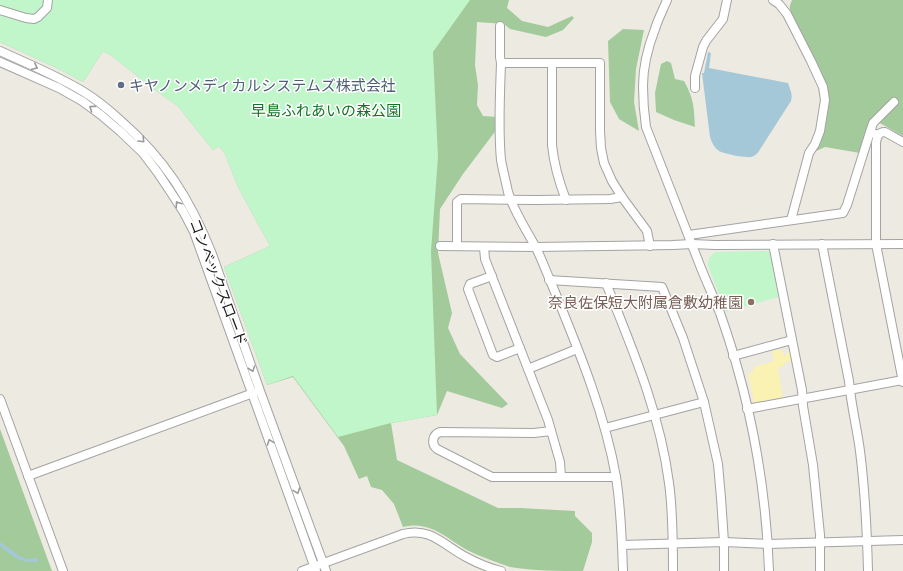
<svg xmlns="http://www.w3.org/2000/svg" width="903" height="571" viewBox="0 0 903 571" font-family="'Exo 2','Noto Sans JP',sans-serif">
  <style>
    .forest { fill: #a3ca9a }
    .sand { fill: #faf2b3 }
    .park { fill: #c1f5ca }
    .water { fill: #a5c8d8 }
    .lines { fill: none; stroke-linecap: round; stroke-linejoin: round }
    .minor-casing { stroke: #a3a3a3; stroke-width: 10 }
    .minor { stroke: #fff; stroke-width: 8 }
    .oneway { stroke: #999 }
    .service-dot { fill: #5c6f8a; stroke: #fff; stroke-width: 1.5 }
    .education-dot { fill: #8d6e63; stroke: #fff; stroke-width: 1.5 }
    .labels { text-anchor: middle; dominant-baseline: central; stroke-width: 3; stroke-linejoin: round; paint-order: stroke }
    .service-label { font-size: 15px; fill: #4e5e75; stroke: #fff; text-anchor: start }
    .park-label { font-size: 15px; fill: #127323; stroke: #fff }
    .street-label { font-size: 15px; fill: #1c1c1c; stroke: #fff }
    .education-label { font-size: 15px; fill: #785e54; stroke: #fff; text-anchor: end }
  </style>
  <rect width="100%" height="100%" fill="#edeae2"/>
  <g class="forest">
    <path d="M 302,0 L 509,0 L 507,8 L 522,21 L 548,27 L 572,16 L 574,18 L 563,30 L 546,37 L 510,29 L 504,24 L 477,22 L 475,65 L 478,85 L 477,105 L 483,116 L 497,117 L 497,129 L 463,174 L 440,209 L 438,253 L 452,313 L 448,328 L 460,354 L 508,404 L 502,408 L 447,391 L 437,415 L 391,423 L 397,460 L 498,508 L 520,508 L 575,511 L 575,516 L 592,533 L 592,542 L 583,571 C 559,571 533,571 510,567 C 496,562 481,557 467,550 C 446,538 430,520 403,527 L 394,504 L 382,490 L 371,487 L 367,476 L 359,479 L 344,446 L 293,377 L 267,385 L 224,267 L 270,246 L 238,187 L 225,154 L 219,146 L 213,150 L 188,119 L 179,107 L 151,87 L 112,56 L 103,51 L 83,82 L 61,70 L 0,42 Z"/>
    <path d="M 792,0 L 903,0 L 903,136 L 878,122 L 860,153 L 825,147 L 814,152 C 821,135 829,117 828,99 C 828,79 809,49 799,31 C 795,25 790,17 790,9 C 789,6 791,3 792,0 Z"/>
    <polygon points="623,29 644,30 636,69 634,102 639,131 619,119 610,102 608,41"/>
    <path d="M 667,61 L 671,63 L 675,79 L 684,81 C 694,99 694,107 695,127 L 674,120 L 656,112 L 655,93 L 661,64 Z"/>
    <polygon points="0,429 52,571 0,571"/>
  </g>
  <polygon class="sand" points="781,349 784,356 785,356 791,349 794,360 784,363 784,366 778,368 783,399 758,404 754,403 748,373 754,371 753,367 774,361 772,351"/>
  <g class="park">
    <polygon points="0,0 470,0 433,52 438,157 431,251 437,415 391,423 338,437 293,376 267,385 224,267 270,246 238,187 225,154 219,146 213,150 188,119 179,107 151,87 112,56 103,51 83,82 61,70 0,42"/>
    <path d="M 766,251 L 769,252 L 771,254 L 778,297 L 726,312 L 708,266 C 708,259 710,255 716,252 Z"/>
  </g>
  <g class="water">
    <path d="M 708,52 L 711,53 L 709,68 L 788,83 C 790,89 793,95 791,101 L 759,151 C 757,154 755,156 751,157 C 745,158 724,154 719,151 C 714,147 712,143 710,137 L 702,73 L 704,73 Z"/>
    <path d="M 0,542 L 21,557 L 28,559 L 37,558 L 38,562 C 19,563 14,557 0,546 Z"/>
  </g>
  <g class="lines">
    <g class="minor-casing">
      <g id="minor">
        <path d="M 667,0 C 663,10 658,19 655,29 C 648,47 643,67 643,86 C 643,100 644,113 646,127 C 664,174 683,221 701,268 C 707,283 714,298 720,313 C 749,395 766,484 769,571"/>
        <polyline points="773,0 779,4 787,14 811,61 823,87 825,100 820,131 815,144 809,153 791,220"/>
        <polyline points="0,10 26,18 34,19 38,17 47,8 48,0"/>
        <polyline points="500,26 500,57 501,63"/>
        <path d="M 0,51 C 28,64 58,76 84,92 C 97,100 109,110 120,120 C 165,159 190,199 212,254 L 260,391 L 326,571"/>
        <polyline points="0,62 59,88 82,101 101,115 121,132 143,153 158,173 170,191 183,211 194,232 203,257 316,571"/>
        <path d="M 552,63 L 552,145 C 554,165 559,182 566,200"/>
        <polyline points="695,88 695,76 703,47 706,41 723,19 727,0"/>
        <polyline points="870,132 873,123 894,102"/>
        <path d="M 903,142 L 885,132 C 878,132 877,137 876,143 L 876,244 L 903,382"/>
        <polyline points="689,235 843,213 847,205 870,132 878,135"/>
        <polyline points="773,244 802,390 803,406 813,465 820,535 820,571"/>
        <path d="M 822,244 L 849,381 C 851,405 857,428 860,451 C 865,491 867,531 868,571"/>
        <polyline points="440,246 535,247 673,245 692,244 715,245 903,244"/>
        <polyline points="457,246 457,202 461,199 536,200 610,199 622,197"/>
        <polyline points="484,247 485,259 548,420 560,462 561,477"/>
        <polyline points="492,276 470,284 468,289 493,355 497,357 520,348"/>
        <polyline points="549,280 662,287 683,338 704,402 718,464 721,498 724,542 724,571"/>
        <path d="M 606,283 C 632,348 660,413 669,483 C 673,512 673,542 673,571"/>
        <polyline points="733,356 792,340"/>
        <polyline points="528,369 577,349"/>
        <polyline points="0,399 63,571"/>
        <polyline points="747,409 903,380"/>
        <polyline points="605,428 704,402"/>
        <path d="M 551,431 L 534,433 L 440,432 C 432,435 431,444 437,449 L 492,477 L 616,477"/>
        <polyline points="28,476 256,392"/>
        <polyline points="622,545 724,542 768,544 903,540"/>
        <path d="M 302,571 L 403,534 C 431,527 443,545 466,557 C 477,563 489,568 501,571"/>
        <path d="M 623,571 C 622,540 621,508 616,477 C 604,409 576,344 550,280 C 545,269 541,257 535,246 C 526,229 514,212 508,192 C 506,182 503,171 501,160 C 498,129 500,94 501,63 L 600,63 L 600,131 L 601,148 L 604,163 L 612,181 L 622,197 L 647,231 L 650,246"/>
      </g>
    </g>
    <use href="#minor" class="minor"/>
  </g>
  <defs><path id="oneway-chevron" d="M-2-3.5L2.5 0L-2 3.5" fill="none" stroke-width="1.6" stroke-linecap="round" stroke-linejoin="round"/></defs>
  <g class="oneway">
    <use href="#oneway-chevron" transform="translate(35 67) rotate(25)"/>
    <use href="#oneway-chevron" transform="translate(92 108) rotate(-144)"/>
    <use href="#oneway-chevron" transform="translate(142 140) rotate(46)"/>
    <use href="#oneway-chevron" transform="translate(178 204) rotate(-123)"/>
    <use href="#oneway-chevron" transform="translate(252 369) rotate(71)"/>
    <use href="#oneway-chevron" transform="translate(270 442) rotate(-110)"/>
    <use href="#oneway-chevron" transform="translate(297 491) rotate(70)"/>
  </g>
  <circle class="service-dot" cx="121" cy="85" r="4"/>
  <circle class="education-dot" cx="751" cy="302" r="4"/>
  <g class="labels">
    <g class="service-label">
      <text x="129" y="85">キヤノンメディカルシステムズ株式会社</text>
    </g>
    <g class="park-label">
      <text x="326" y="110">早島ふれあいの森公園</text>
    </g>
    <g class="street-label">
      <text transform="translate(219 282) rotate(69)">コンベックスロード</text>
    </g>
    <g class="education-label">
      <text x="743" y="302">奈良佐保短大附属倉敷幼稚園</text>
    </g>
  </g>
</svg>
